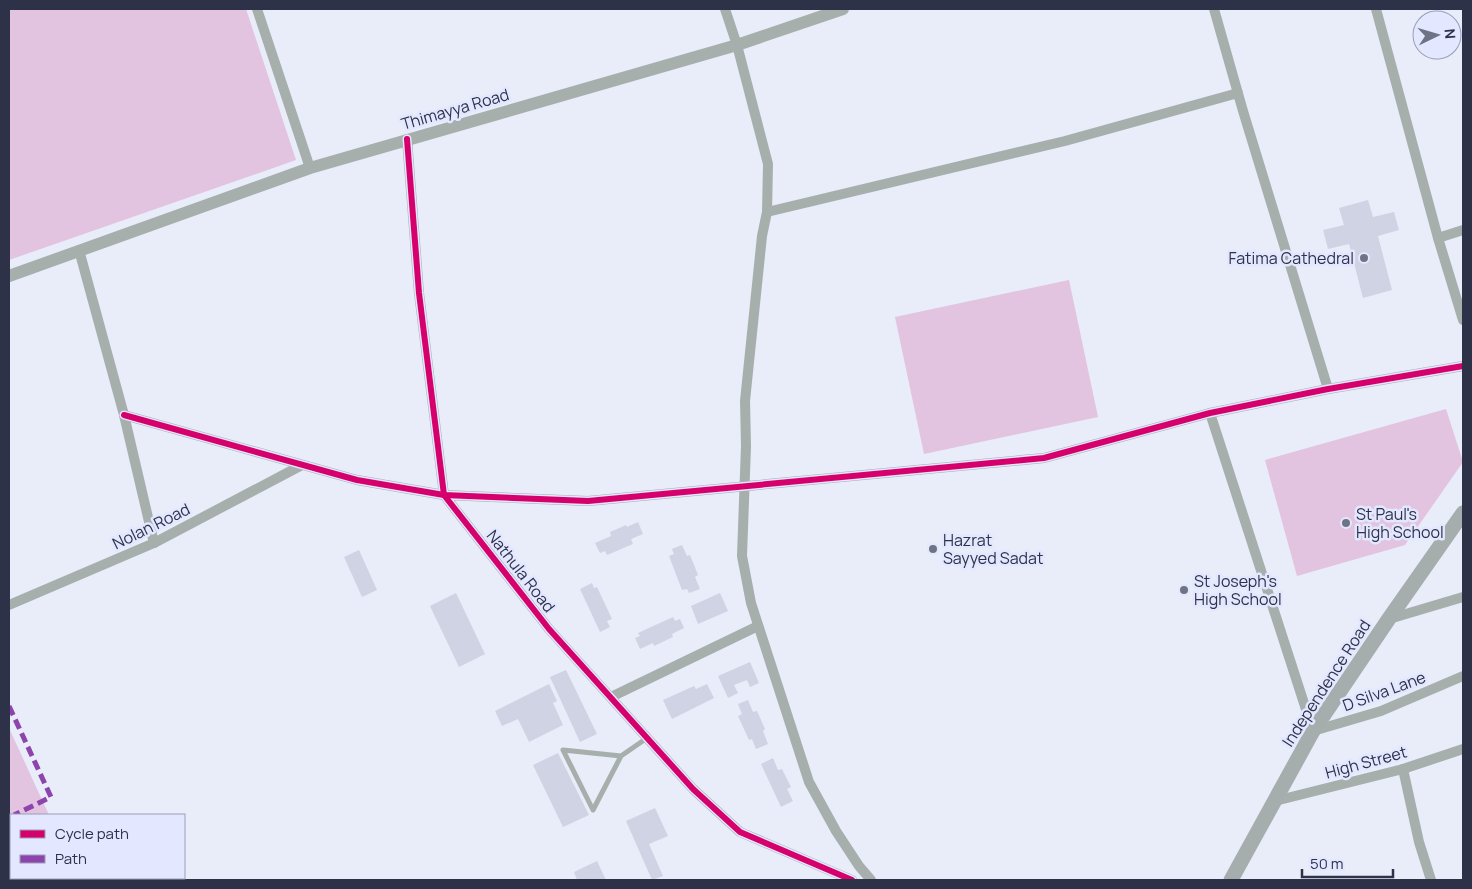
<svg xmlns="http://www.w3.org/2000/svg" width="1472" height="889" viewBox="0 0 1472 889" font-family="Manrope,sans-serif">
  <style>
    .green { fill: #e2c3e0 }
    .building { fill: #d0d3e4 }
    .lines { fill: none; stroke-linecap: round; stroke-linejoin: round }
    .service { stroke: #a7afac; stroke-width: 5 }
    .minor { stroke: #a7afac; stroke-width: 10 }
    .tertiary { stroke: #a7afac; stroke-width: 12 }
    .secondary { stroke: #a6aead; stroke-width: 15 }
    .quiet { stroke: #8e44ad; stroke-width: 5; stroke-dasharray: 10 5; stroke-linecap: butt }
    .cycleway-casing { stroke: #e3e7ff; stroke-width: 9 }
    .cycleway { stroke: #d6006c; stroke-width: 6 }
    .poi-dot { fill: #6f7386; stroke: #e3e7ff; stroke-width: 2 }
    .labels { text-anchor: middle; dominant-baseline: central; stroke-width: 5; stroke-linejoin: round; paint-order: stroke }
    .street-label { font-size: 16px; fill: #2e3248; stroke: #e3e7ff }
    .poi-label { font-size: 16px; fill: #2e3248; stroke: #e3e7ff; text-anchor: start }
  </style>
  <rect width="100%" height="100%" fill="#e9ecf9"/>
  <g class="green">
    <polygon points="9,9 246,9 296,160 9,260"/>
    <polygon points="1069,280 1098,417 924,454 895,317"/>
    <polygon points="1446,409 1463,462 1405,545 1297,576 1265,460"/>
    <polygon points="9,728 49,815 11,815 11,878 78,878 79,880 9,880"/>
  </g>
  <g class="building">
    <polygon points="1368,200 1373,217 1394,212 1399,230 1378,236 1392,290 1363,298 1349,244 1328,249 1323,230 1344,225 1339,208"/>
    <polygon points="638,522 643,534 631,539 633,544 607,555 605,551 600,553 595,543 611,536 610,532 626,525 627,527"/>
    <polygon points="682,545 687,556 690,555 698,575 695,577 700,589 689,593 687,589 682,590 669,556 674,554 672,549"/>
    <polygon points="359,550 377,590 362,597 344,557"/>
    <polygon points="592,583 594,588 597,587 612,619 607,621 610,627 600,632 580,589"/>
    <polygon points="456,593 485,654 459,667 430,606"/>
    <polygon points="720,593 728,611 698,624 691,606"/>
    <polygon points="673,617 675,621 680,619 684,628 672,634 673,637 654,646 653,643 640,649 635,638 640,636 638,633"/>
    <polygon points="750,662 759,683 750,687 747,680 734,685 738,693 728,698 718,676"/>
    <polygon points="566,670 597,734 580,742 550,677"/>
    <polygon points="549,684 557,701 553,703 563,725 529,742 518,719 502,726 495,711"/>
    <polygon points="707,684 714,698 672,719 663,700 694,686 696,689"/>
    <polygon points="748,700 753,712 757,711 765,729 763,731 768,744 756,749 752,739 749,740 738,716 742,714 738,704"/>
    <polygon points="558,753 589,815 563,827 533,765"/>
    <polygon points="773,758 778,770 782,769 791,787 787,789 793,801 781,807 761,764"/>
    <polygon points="655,808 668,836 649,844 663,876 652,880 626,821"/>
    <polygon points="597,861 606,880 577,880 574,872"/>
  </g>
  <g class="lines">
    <polyline class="service" points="621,756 593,810 563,750 621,756 647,738"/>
    <g class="minor">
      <polyline points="257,9 310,168"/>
      <polyline points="725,9 737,45 768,164 767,212 762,236 745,401 746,446 742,556 751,603 809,782 836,831 859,866 871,880"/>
      <polyline points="1214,9 1243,111 1328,389"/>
      <polyline points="1376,9 1438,238 1463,230"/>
      <polyline points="407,139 419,293 444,495 549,629 693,789 740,832 852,880"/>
      <polyline points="767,212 1065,141 1238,93"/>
      <polyline points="1438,238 1463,320"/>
      <polyline points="79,250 124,415 154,543"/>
      <polyline points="1210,413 1313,731 1381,711 1463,676"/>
      <polyline points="124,415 357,480 444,495 588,501 1044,458 1210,413 1328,389 1463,366"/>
      <polyline points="9,605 154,543 302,465"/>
      <polyline points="1389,619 1463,597"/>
      <polyline points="611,697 758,626"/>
      <polyline points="1403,769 1419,842 1431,880"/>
      <polyline points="1275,801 1403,769 1463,749"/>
    </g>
    <polyline class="tertiary" points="9,276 310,168 737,45 843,9"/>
    <polyline class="secondary" points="1231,880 1313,731 1388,620 1463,513"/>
    <polyline class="quiet" points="9,706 51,797 14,815"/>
    <g class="cycleway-casing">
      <g id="cycleway">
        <polyline points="407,139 419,293 444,495 549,629 693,789 740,832 852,880"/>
        <polyline points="124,415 357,480 444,495 588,501 1044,458 1210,413 1328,389 1463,366"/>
      </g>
    </g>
    <use href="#cycleway" class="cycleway"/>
  </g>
  <g class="poi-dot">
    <circle cx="1364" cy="258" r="5"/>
    <circle cx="1346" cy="523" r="5"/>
    <circle cx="933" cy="549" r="5"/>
    <circle cx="1184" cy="590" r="5"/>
  </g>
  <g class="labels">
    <g class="street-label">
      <text transform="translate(455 109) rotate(-16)">Thimayya Road</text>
      <text transform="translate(151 526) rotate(-26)">Nolan Road</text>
      <text transform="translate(521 571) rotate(52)">Nathula Road</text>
      <text transform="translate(1326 683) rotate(-57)">Independence Road</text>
      <text transform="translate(1384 691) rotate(-20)">D Silva Lane</text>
      <text transform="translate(1366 762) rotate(-15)">High Street</text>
    </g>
    <g class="poi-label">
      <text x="1354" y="258" text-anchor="end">Fatima Cathedral</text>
      <text x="1356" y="514">St Paul's<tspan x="1356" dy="18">High School</tspan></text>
      <text x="943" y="540">Hazrat<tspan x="943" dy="18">Sayyed Sadat</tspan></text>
      <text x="1194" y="581">St Joseph's<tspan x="1194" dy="18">High School</tspan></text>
    </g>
  </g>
  <rect width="1472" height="889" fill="none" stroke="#2e3248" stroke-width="20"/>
  <rect x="10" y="814" width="175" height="65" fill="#e3e7ff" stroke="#9b9fb6"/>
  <rect x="20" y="830" width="25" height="8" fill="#d6006c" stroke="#9b9fb6"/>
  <text x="55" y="839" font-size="15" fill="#2e3248">Cycle path</text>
  <rect x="20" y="855" width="25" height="8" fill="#8e44ad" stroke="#9b9fb6"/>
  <text x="55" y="864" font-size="15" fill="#2e3248">Path</text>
  <g transform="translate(1437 35) rotate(85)"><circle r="24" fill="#e3e7ff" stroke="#9b9fb6"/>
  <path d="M0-4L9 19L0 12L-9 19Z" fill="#6f7386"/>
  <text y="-8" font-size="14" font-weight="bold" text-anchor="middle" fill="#2e3248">N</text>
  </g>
  <path d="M1302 869v8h91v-8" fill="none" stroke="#2e3248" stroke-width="2.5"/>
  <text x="1310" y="869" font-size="15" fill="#2e3248" stroke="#e3e7ff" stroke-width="4" paint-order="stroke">50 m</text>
</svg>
